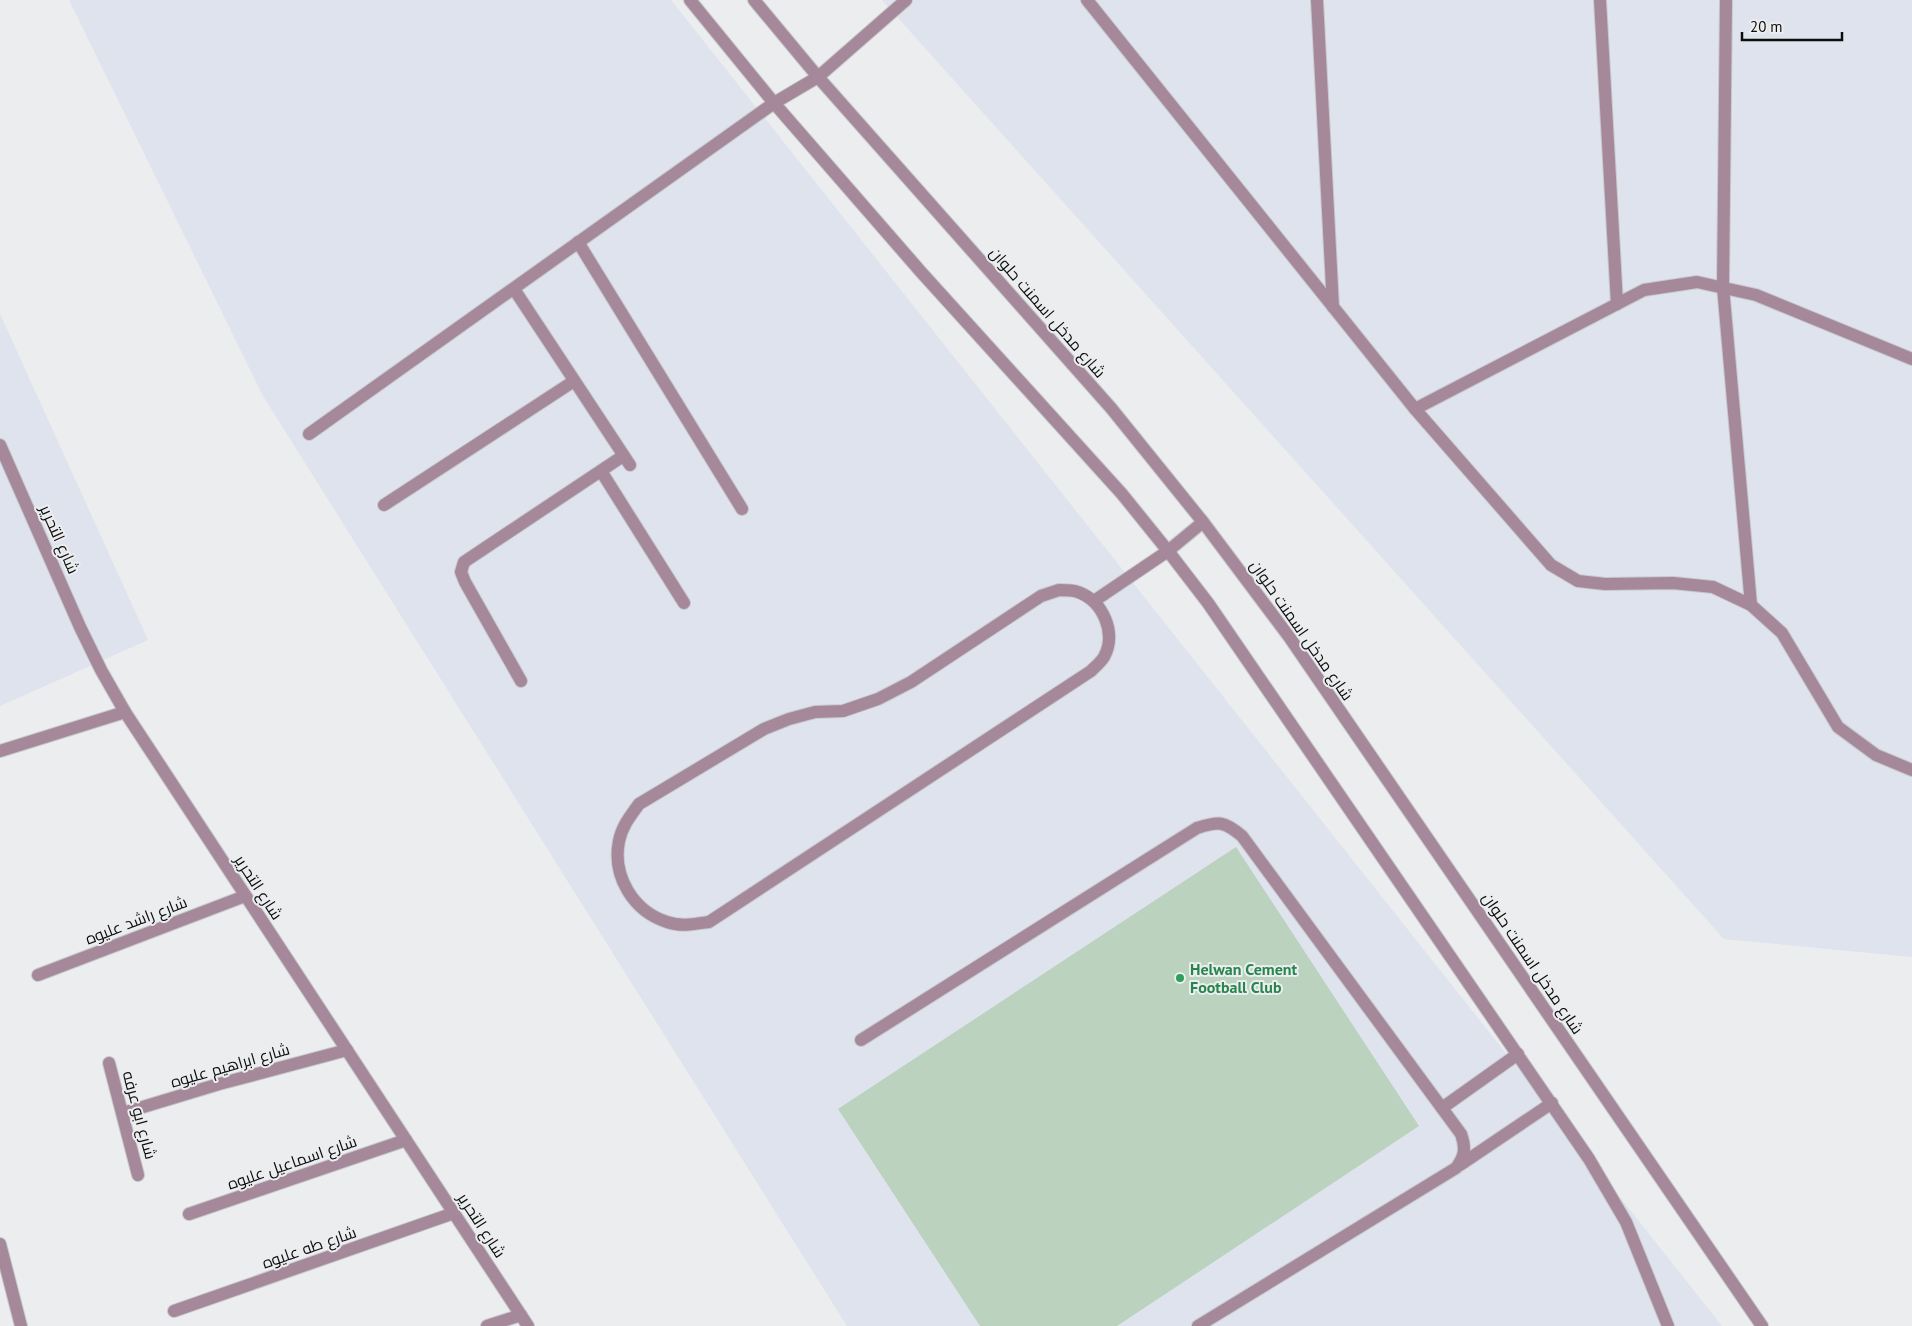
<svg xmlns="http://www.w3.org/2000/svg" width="1912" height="1326" viewBox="0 0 1912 1326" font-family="'PT Sans',Cairo,sans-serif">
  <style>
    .built { fill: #dee3ed }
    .green { fill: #bbd2be }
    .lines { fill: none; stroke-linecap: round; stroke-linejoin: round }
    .service-casing { stroke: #c7c9cb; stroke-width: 14 }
    .minor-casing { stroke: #c7c9cb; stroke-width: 14 }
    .service { stroke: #a6889b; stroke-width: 12 }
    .minor { stroke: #a6889b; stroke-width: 12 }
    .leisure-dot { fill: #2e9e5b; stroke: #ebedef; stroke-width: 2 }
    .labels { text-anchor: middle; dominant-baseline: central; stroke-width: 4; stroke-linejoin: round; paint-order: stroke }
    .street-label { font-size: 16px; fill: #0d0d0e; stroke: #ebedef }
    .leisure-label { font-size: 16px; font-weight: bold; fill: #27864d; stroke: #ebedef; text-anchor: start }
  </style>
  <rect width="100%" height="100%" fill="#ebedef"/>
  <g class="built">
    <polygon points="69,0 671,0 1722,1326 847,1326 263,396"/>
    <polygon points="882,0 1912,0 1912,957 1724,939"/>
    <polygon points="0,314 148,640 0,706"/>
  </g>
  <polygon class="green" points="1236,847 1419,1126 1117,1326 980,1326 838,1109"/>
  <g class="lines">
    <g class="service-casing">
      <g id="service">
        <polyline points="578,242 742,509"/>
        <path d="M 1059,590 C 1065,590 1073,590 1078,592 C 1103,601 1117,633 1104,657 C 1101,662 1095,667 1091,671 L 709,922 C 695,924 681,927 667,922 C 633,911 612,876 619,841 C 622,826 631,815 639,804 L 764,729 L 789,719 L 815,712 L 843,711 L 878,699 L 911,682 L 1041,596 Z"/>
        <polyline points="1094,601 1168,551"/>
        <path d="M 861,1040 L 1197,828 C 1219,821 1224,821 1242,836 L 1461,1134 C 1466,1148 1465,1156 1456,1168 L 1198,1326"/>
        <polyline points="1442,1108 1518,1054"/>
        <polyline points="1460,1165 1552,1103"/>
      </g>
    </g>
    <g class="minor-casing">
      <g id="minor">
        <polyline points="690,0 774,103 921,272 1122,494 1168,551 1208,603 1589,1159 1626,1222 1668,1326"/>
        <polyline points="754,0 818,77 1111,408 1203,522 1290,638 1762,1326"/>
        <polyline points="1087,0 1415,409 1551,565 1578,581 1605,584 1673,583 1713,587 1751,605 1782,633 1838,727 1876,755 1912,770"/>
        <polyline points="1317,0 1333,307"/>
        <polyline points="1600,0 1617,304"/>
        <polyline points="1726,0 1723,287 1751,605"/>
        <polyline points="514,289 630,465"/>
        <polyline points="1415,409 1644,290 1697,282 1756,295 1912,359"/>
        <polyline points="309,434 774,103 818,77 906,0"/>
        <polyline points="0,445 80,627 101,670 125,712 528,1326"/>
        <polyline points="601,471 684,603"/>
        <polyline points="384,505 574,381"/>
        <polyline points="1168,551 1203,522"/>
        <polyline points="521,681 465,582 461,572 464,562 623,456"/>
        <polyline points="0,751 125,712"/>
        <polyline points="38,975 245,896"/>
        <polyline points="109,1063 138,1175"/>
        <polyline points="123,1113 219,1084 347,1050"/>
        <polyline points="189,1214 406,1140"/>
        <polyline points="0,1244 21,1326"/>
        <polyline points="174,1311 454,1213"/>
        <polyline points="487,1326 521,1315"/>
      </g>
    </g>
    <use href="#service" class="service"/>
    <use href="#minor" class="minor"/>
  </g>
  <circle class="leisure-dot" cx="1180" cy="978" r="5"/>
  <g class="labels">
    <g class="street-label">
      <text transform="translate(1048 312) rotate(49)">شارع مدخل اسمنت حلوان</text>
      <text transform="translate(60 539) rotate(66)">شارع التحرير</text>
      <text transform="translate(1302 630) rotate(55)">شارع مدخل اسمنت حلوان</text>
      <text transform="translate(259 887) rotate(57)">شارع التحرير</text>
      <text transform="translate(136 920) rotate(-21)">شارع راشد عليوه</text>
      <text transform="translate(1533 963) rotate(56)">شارع مدخل اسمنت حلوان</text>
      <text transform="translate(230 1065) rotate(-16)">شارع ابراهيم عليوه</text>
      <text transform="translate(140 1115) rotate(75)">شارع ابو عرفه</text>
      <text transform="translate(292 1162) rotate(-19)">شارع اسماعيل عليوه</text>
      <text transform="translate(482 1225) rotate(57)">شارع التحرير</text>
      <text transform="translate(309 1247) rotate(-19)">شارع طه عليوه</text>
    </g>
    <g class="leisure-label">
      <text x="1190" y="969">Helwan Cement<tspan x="1190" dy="18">Football Club</tspan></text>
    </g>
  </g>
  <path d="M1742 32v8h100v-8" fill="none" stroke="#0d0d0e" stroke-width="2.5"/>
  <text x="1750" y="32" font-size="15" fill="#0d0d0e" stroke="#ebedef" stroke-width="4" paint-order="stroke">20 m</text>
</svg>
